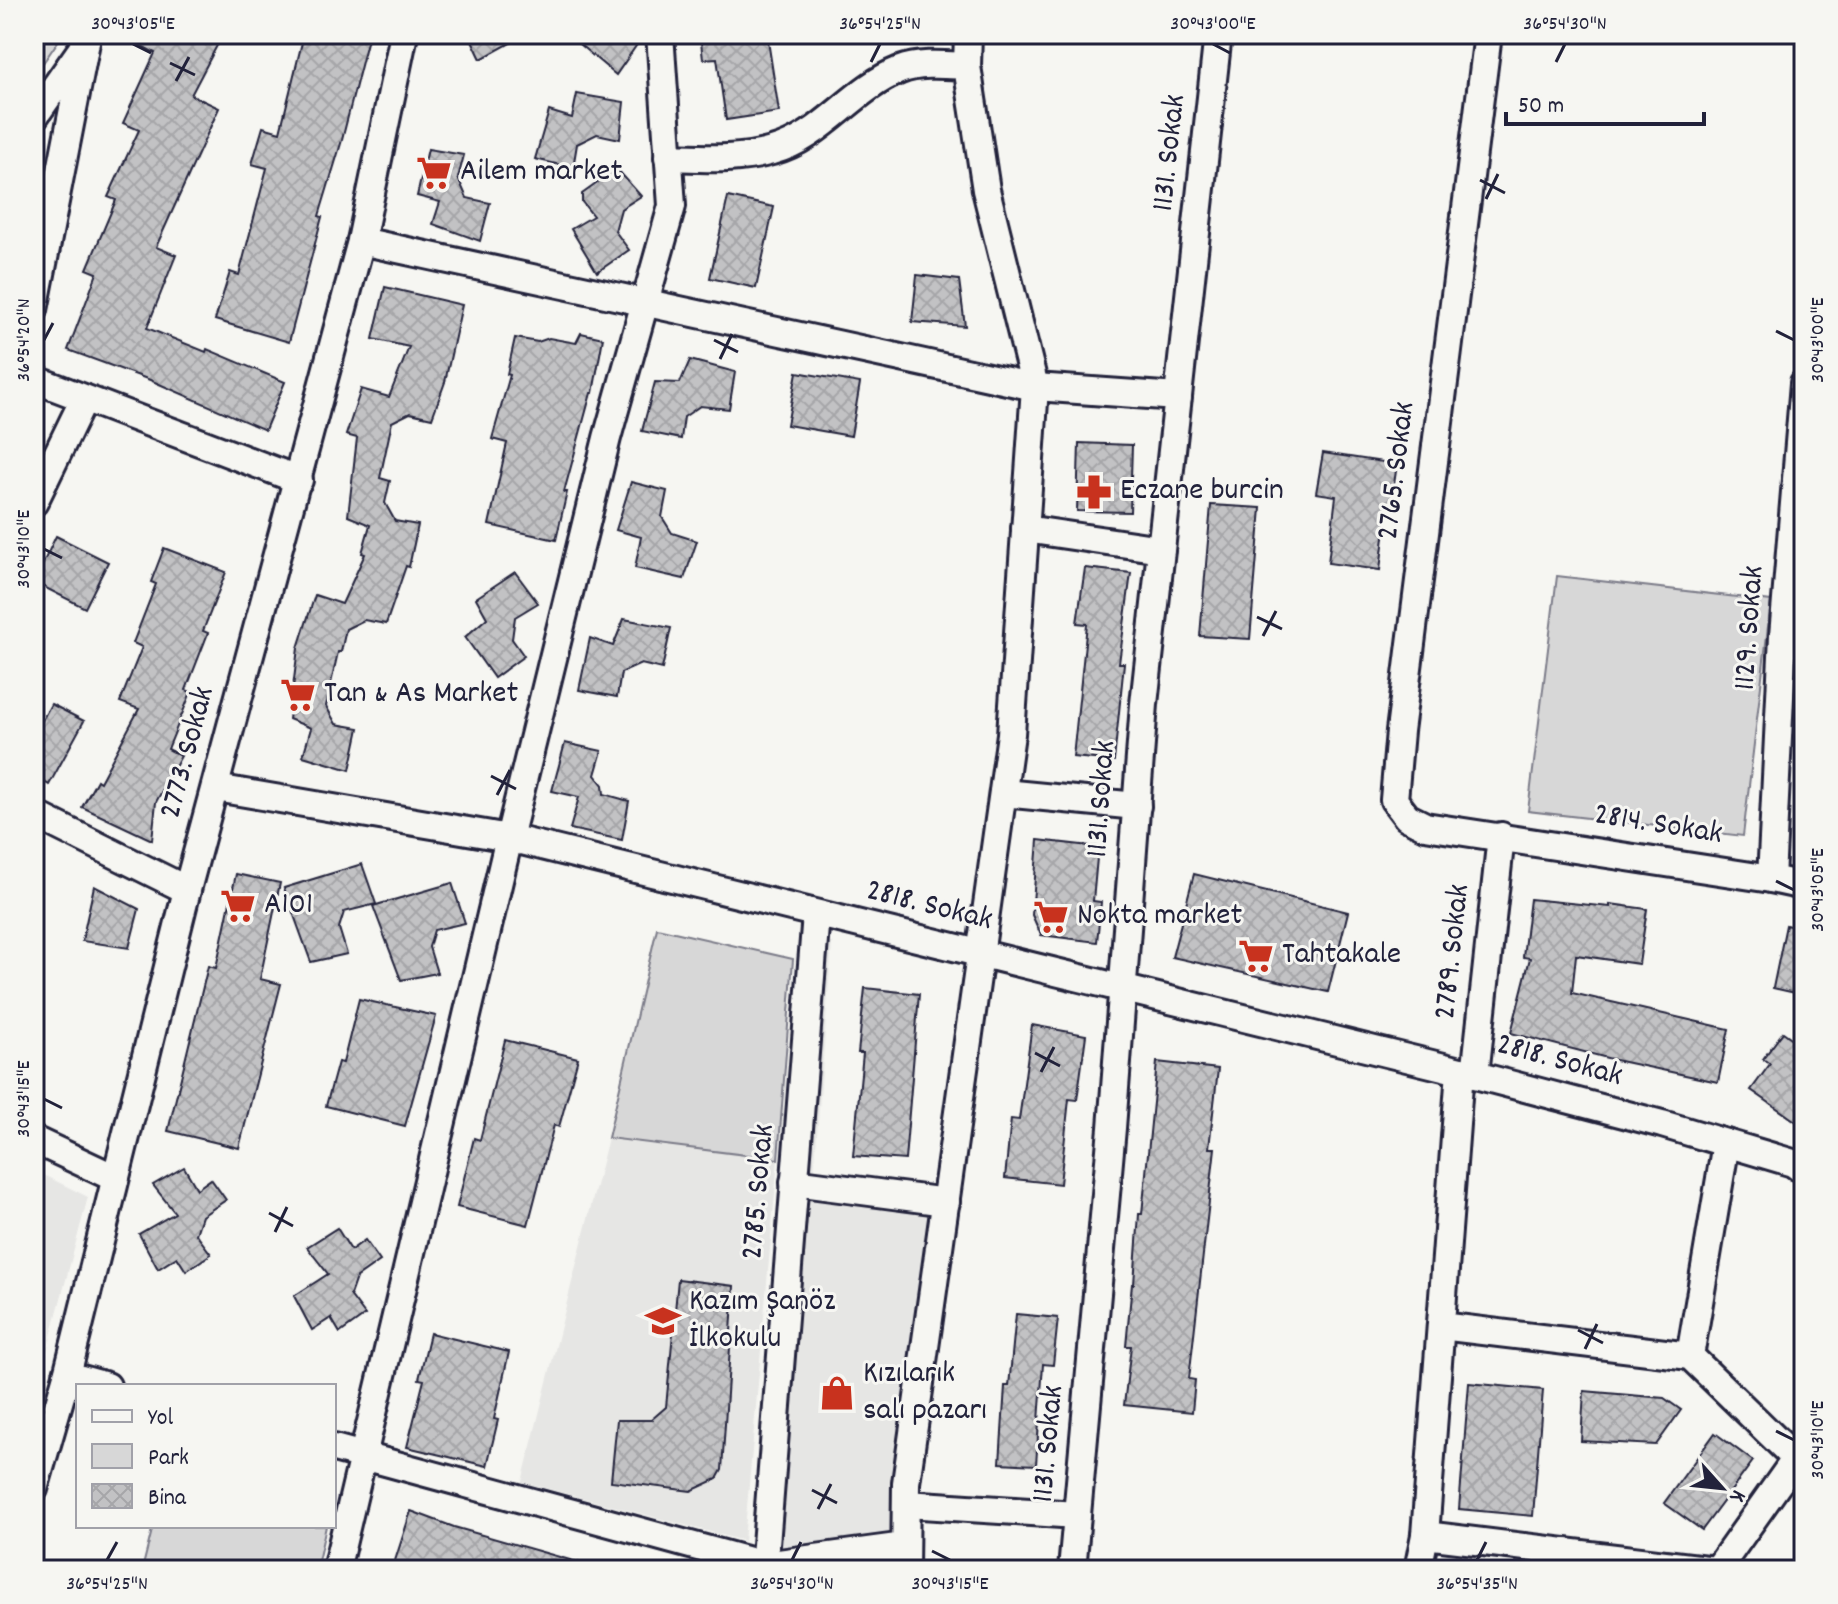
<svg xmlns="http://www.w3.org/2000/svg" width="1838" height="1604" viewBox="0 0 1838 1604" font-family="Dekko,sans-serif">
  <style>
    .built { fill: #e6e6e4 }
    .green { fill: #d7d7d7; stroke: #7c7c89; stroke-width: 2 }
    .building { fill: url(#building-cross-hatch); stroke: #22223b; stroke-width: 2 }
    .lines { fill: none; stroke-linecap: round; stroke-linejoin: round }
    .minor-casing { stroke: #22223b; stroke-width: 32 }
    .minor { stroke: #f6f6f2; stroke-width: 26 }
    .ticks { fill: none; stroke: #22223b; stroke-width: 3 }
    .labels { text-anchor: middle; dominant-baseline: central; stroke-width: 6; stroke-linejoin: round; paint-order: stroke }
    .street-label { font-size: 32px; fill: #22223b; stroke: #f6f6f2 }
    .poi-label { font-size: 32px; fill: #22223b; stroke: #f6f6f2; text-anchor: start }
    .neatline { fill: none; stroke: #22223b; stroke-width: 3 }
    .ticks-label { font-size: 20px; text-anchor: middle; fill: #22223b }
  </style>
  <defs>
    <pattern id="building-cross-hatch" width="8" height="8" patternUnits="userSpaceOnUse" patternTransform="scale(2)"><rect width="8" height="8" fill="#c2c2c4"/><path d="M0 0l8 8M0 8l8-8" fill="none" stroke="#a6a6a9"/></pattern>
  </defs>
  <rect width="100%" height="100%" fill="#f6f6f2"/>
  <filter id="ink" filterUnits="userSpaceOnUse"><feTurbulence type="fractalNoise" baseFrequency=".0125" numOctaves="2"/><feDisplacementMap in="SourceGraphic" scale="16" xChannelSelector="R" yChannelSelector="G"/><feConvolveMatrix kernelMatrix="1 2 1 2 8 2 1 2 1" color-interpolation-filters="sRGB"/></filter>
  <g filter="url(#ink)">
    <g class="built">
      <polygon points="802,942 832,943 812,1198 930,1216 890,1570 748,1570"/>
      <polygon points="608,1138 778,1159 744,1541 522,1482"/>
      <polygon points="34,1170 88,1197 34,1400"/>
    </g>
    <g class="green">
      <polygon points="34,34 63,34 34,76"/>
      <polygon points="1557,576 1771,601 1743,836 1528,811"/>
      <polygon points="657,928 793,959 778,1159 608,1138"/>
      <polygon points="153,1526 326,1526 316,1570 142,1570"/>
    </g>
    <g class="building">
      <polygon points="119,34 223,34 191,95 219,108 156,247 176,255 147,328 206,352 207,349 285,382 265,430 150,380 68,350 97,273 87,269 116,200 108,197 139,130 123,123 155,53"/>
      <polygon points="304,34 369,34 342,140 319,216 322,217 289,342 215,320 230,272 239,275 267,168 252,164 263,127 280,132"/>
      <polygon points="469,34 527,34 481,59"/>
      <polygon points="567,34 625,34 638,43 616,75"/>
      <polygon points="700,34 767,34 779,112 726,120 717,58 703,59"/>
      <polygon points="577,94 624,102 620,139 597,134 577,144 573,168 535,159 549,111 572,118"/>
      <polygon points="428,149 464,155 458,178 467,198 490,203 480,241 433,224 440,202 417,196"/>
      <polygon points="617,169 641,196 621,209 615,231 629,250 597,272 571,229 593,216 582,202 582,194"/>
      <polygon points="728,197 774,207 756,288 710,278"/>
      <polygon points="917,275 959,280 965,326 912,322"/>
      <polygon points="385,287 462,305 445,382 432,418 410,413 392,422 380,478 390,481 385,503 395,521 418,525 409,567 406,566 386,624 364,620 346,629 341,652 338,652 326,706 336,724 359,728 350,770 303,756 311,728 289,719 298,648 315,595 342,604 365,554 362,553 370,525 348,516 357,438 346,435 361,389 389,397 409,347 373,339"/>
      <polygon points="581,333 603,338 593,393 591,393 564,492 567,492 556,540 489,525 507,443 492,439 510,375 507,374 515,338 538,342 549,338 576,343"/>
      <polygon points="690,360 735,372 729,409 700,406 684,417 681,439 642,431 655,382 680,383"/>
      <polygon points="797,372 860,383 851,436 787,425"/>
      <polygon points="1079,443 1132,445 1130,512 1077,511"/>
      <polygon points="1323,453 1397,464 1391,505 1388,504 1380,570 1328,563 1336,496 1316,493"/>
      <polygon points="631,482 667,491 662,517 672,533 697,541 684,579 635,568 641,537 616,530"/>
      <polygon points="1211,505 1261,508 1250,639 1200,636"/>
      <polygon points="56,536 108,562 85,608 34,582"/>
      <polygon points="164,548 226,572 203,631 208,633 186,690 191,692 168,749 181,756 156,802 152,840 82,807 97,780 100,782 139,709 120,702 142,647 133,643 156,584 151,582"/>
      <polygon points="1085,568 1131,573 1119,663 1124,663 1114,761 1073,757 1087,624 1077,623"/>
      <polygon points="515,572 538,603 515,617 512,639 524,656 494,678 465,637 487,618 476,598"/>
      <polygon points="624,619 671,628 662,669 641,664 621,673 617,697 579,690 590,638 613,646"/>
      <polygon points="51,704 84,721 49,785 34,777 34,735"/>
      <polygon points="565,743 602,751 595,775 603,785 604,794 629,801 622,840 570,829 579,797 552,791"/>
      <polygon points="1038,840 1098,847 1093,901 1101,902 1097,942 1041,935 1032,915"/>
      <polygon points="362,864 376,904 344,912 339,928 347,954 311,962 284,888"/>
      <polygon points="236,874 280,883 260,979 281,984 239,1148 168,1131 208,966 216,968"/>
      <polygon points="1194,874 1348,912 1328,992 1172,957"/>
      <polygon points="452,883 465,923 434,930 429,947 437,973 401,980 373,906"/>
      <polygon points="94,886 139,909 129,948 82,941"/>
      <polygon points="1530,899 1610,907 1610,904 1647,909 1639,964 1576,955 1572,993 1729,1029 1718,1082 1615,1060 1511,1033 1530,958 1523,957"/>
      <polygon points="1786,925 1804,930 1804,995 1773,988"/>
      <polygon points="865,988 919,994 905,1160 853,1156 863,1053 858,1053"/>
      <polygon points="359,999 436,1016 405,1126 326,1106 338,1062 343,1063"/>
      <polygon points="1032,1025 1086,1035 1077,1100 1069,1099 1060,1184 1005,1178 1011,1119 1019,1120"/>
      <polygon points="1783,1032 1804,1047 1804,1127 1751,1090 1770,1064 1763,1059"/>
      <polygon points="505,1040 578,1058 559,1127 554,1125 528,1225 457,1207 474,1138 480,1140"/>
      <polygon points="1157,1062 1218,1069 1209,1148 1215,1148 1189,1379 1195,1380 1192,1412 1124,1405 1131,1346 1126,1346 1132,1284 1134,1284 1139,1214 1142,1214"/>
      <polygon points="184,1167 197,1189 211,1179 226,1200 202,1216 196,1234 211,1254 186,1271 177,1257 158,1269 139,1234 175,1213 153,1185"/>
      <polygon points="337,1228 351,1250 365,1240 380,1261 356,1278 350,1295 365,1315 340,1333 331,1318 312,1330 294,1296 328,1274 307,1247"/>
      <polygon points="678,1279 734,1286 722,1470 717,1479 691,1491 611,1481 617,1420 651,1420 666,1407"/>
      <polygon points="1016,1314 1058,1318 1053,1365 1043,1364 1036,1465 1000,1463 1005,1386 1009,1386"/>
      <polygon points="430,1333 509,1352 494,1419 498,1420 487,1466 407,1447 424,1380 419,1379"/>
      <polygon points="1469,1383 1543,1390 1533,1516 1459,1509"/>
      <polygon points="1584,1391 1664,1398 1681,1410 1656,1445 1581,1441"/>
      <polygon points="1715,1433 1753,1461 1702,1530 1664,1503"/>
      <polygon points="411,1511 454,1527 584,1564 583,1570 392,1570"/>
    </g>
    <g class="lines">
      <g class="minor-casing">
        <g id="minor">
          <polyline points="1488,34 1400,731 1394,800 1407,817 1425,826 1771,879 1804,886"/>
          <polyline points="34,117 81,50"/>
          <path d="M 668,157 C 703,158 738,161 772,151 C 822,138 852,89 900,70 C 920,62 946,65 967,66"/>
          <polyline points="361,241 1035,387 1178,397"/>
          <polyline points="34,310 86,42"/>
          <polyline points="34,379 299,480"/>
          <polyline points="34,502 84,399"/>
          <polyline points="1025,529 1161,549"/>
          <polyline points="216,788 509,838 1460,1071 1662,1124 1793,1163 1804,1171"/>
          <polyline points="1003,793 1137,806"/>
          <polyline points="34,814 187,890"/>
          <polyline points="1771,879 1783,636 1804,383"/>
          <polyline points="1475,1075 1501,836"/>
          <polyline points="34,1140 115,1178"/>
          <polyline points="794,1182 946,1202"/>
          <polyline points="1441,1326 1690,1356 1796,1459"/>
          <polyline points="1690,1356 1726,1143"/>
          <polyline points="67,1375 107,1386"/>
          <polyline points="334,1448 764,1565 905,1546"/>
          <polyline points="34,1489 67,1375 187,890 361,241 404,34"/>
          <polyline points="906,1504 1077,1515"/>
          <polyline points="1425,1535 1715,1570"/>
          <polyline points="336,1570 509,838 607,438 672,206 660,34"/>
          <polyline points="764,1570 816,914"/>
          <polyline points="905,1570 906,1483 1011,734 1035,387 986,190 967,66 968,34"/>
          <polyline points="1072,1570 1112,1128 1144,704 1218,34"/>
          <polyline points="1418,1570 1425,1535 1460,1071"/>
          <polyline points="1717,1570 1804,1447"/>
        </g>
      </g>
      <use href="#minor" class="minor"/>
    </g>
  </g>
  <path class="ticks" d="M 133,44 L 151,53M 1213,44 L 1230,53M 871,62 L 880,44M 1556,62 L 1565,44M 170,63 L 195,75M 176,81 L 189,57M 1480,180 L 1505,193M 1486,199 L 1498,174M 1776,331 L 1794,340M 44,340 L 53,323M 714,340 L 738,352M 720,359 L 732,334M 44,549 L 62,558M 1257,617 L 1282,629M 1263,636 L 1276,611M 491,776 L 516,789M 497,795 L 510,770M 1776,881 L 1794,890M 1035,1053 L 1060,1066M 1041,1072 L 1054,1047M 44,1099 L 62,1108M 269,1213 L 293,1226M 275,1232 L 287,1207M 1578,1330 L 1603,1343M 1585,1349 L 1597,1324M 1776,1431 L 1794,1440M 812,1490 L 837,1503M 818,1509 L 831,1484M 932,1551 L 950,1560M 107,1560 L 117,1542M 792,1560 L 801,1542M 1477,1560 L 1486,1542"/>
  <defs>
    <g id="supermarket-bare" transform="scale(2.76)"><path d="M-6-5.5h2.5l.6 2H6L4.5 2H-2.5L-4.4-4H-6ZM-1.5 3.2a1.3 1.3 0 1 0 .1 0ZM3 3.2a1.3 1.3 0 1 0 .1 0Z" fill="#c8321e" stroke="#f6f6f2" stroke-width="2.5" paint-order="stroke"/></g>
    <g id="pharmacy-bare" transform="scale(2.76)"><path d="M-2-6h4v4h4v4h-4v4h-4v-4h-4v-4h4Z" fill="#c8321e" stroke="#f6f6f2" stroke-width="2.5" paint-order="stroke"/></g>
    <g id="school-bare" transform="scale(2.76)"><path d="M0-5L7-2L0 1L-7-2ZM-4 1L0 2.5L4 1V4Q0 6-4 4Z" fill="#c8321e" stroke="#f6f6f2" stroke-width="2.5" paint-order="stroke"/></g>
    <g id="shop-bare" transform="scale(2.76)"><path d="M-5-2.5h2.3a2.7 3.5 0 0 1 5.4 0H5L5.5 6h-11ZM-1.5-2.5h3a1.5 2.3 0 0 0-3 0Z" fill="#c8321e" stroke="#f6f6f2" stroke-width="2.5" paint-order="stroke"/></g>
  </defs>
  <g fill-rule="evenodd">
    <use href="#supermarket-bare" x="434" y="173"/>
    <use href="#pharmacy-bare" x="1094" y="492"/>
    <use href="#supermarket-bare" x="298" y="695"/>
    <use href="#supermarket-bare" x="238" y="906"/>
    <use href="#supermarket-bare" x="1051" y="917"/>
    <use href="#supermarket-bare" x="1256" y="956"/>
    <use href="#school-bare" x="663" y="1321"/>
    <use href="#shop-bare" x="837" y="1393"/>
  </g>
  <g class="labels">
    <g class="street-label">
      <text transform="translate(1171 153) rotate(-84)">1131. Sokak</text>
      <text transform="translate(1398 471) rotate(-83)">2765. Sokak</text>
      <text transform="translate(1751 628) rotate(-86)">1129. Sokak</text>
      <text transform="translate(189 753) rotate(-75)">2773. Sokak</text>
      <text transform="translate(1103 799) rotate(-86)">1131. Sokak</text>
      <text transform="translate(1658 826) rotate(9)">2814. Sokak</text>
      <text transform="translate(929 907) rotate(14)">2818. Sokak</text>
      <text transform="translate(1454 952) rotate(-84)">2789. Sokak</text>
      <text transform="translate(1559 1062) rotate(15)">2818. Sokak</text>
      <text transform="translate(760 1192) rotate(-85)">2785. Sokak</text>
      <text transform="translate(1050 1444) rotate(-85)">1131. Sokak</text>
    </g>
    <g class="poi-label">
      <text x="460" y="173">Ailem market</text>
      <text x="1120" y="492">Eczane burcin</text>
      <text x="324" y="695">Tan &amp; As Market</text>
      <text x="264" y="906">A101</text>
      <text x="1077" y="917">Nokta market</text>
      <text x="1282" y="956">Tahtakale</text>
      <text x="689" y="1303">Kazım Şanöz<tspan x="689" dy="37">İlkokulu</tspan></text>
      <text x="863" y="1375">Kızılarık<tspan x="863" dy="37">salı pazarı</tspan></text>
    </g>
  </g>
  <rect width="1838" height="1604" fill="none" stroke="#f6f6f2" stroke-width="88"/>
  <rect x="76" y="1384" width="260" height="144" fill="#f6f6f2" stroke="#a1a1a9" stroke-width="2"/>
  <rect x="92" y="1410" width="40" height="12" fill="#f6f6f2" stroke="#a1a1a9" stroke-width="2"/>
  <text x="148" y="1424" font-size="24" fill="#22223b">Yol</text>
  <rect x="92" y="1444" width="40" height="24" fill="#d7d7d7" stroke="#a1a1a9" stroke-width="2"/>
  <text x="148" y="1464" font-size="24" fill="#22223b">Park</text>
  <rect x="92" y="1484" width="40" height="24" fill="url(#building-cross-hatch)" stroke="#a1a1a9" stroke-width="2"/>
  <text x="148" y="1504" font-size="24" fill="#22223b">Bina</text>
  <g transform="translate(1722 1488) rotate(117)" stroke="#f6f6f2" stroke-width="6" paint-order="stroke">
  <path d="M0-6L14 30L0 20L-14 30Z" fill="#22223b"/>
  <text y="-12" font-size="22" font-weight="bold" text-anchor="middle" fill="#22223b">K</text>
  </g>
  <path d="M1506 112v12h198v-12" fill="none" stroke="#22223b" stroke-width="4"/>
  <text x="1518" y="112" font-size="24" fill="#22223b" stroke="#f6f6f2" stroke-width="6" paint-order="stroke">50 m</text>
  <rect x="44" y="44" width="1750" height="1516" class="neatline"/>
  <g class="ticks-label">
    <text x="133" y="29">30°43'05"E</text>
    <text x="880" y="29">36°54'25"N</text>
    <text x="1213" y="29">30°43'00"E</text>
    <text x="1565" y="29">36°54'30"N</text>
    <text transform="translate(1816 340) rotate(-90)" y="7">30°43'00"E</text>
    <text transform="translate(22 340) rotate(-90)" y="7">36°54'20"N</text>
    <text transform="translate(22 549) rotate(-90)" y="7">30°43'10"E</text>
    <text transform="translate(1816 890) rotate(-90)" y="7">30°43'05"E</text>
    <text transform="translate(22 1099) rotate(-90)" y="7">30°43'15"E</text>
    <text transform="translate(1816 1440) rotate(-90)" y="7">30°43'10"E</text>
    <text x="107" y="1589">36°54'25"N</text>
    <text x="792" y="1589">36°54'30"N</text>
    <text x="950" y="1589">30°43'15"E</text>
    <text x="1477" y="1589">36°54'35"N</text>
  </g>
</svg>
